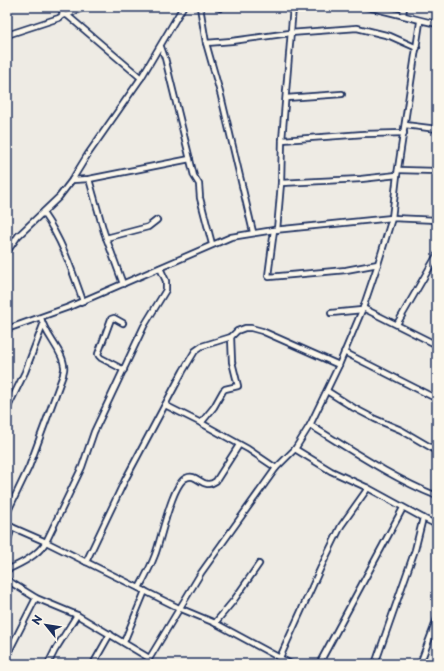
<svg xmlns="http://www.w3.org/2000/svg" width="444" height="671" viewBox="0 0 444 671" font-family="'Playpen Sans',sans-serif">
  <style>
    .lines { fill: none; stroke-linecap: round; stroke-linejoin: round }
    .minor-casing { stroke: #1b2f5e; stroke-width: 8 }
    .minor { stroke: #fbf7ec; stroke-width: 4.5 }
  </style>
  <rect width="100%" height="100%" fill="#eeebe4"/>
  <filter id="ink" filterUnits="userSpaceOnUse"><feTurbulence type="fractalNoise" baseFrequency=".025" numOctaves="2"/><feDisplacementMap in="SourceGraphic" scale="8" xChannelSelector="R" yChannelSelector="G"/><feConvolveMatrix kernelMatrix="1 2 1 2 8 2 1 2 1" color-interpolation-filters="sRGB"/></filter>
  <g filter="url(#ink)">
    <g class="lines">
      <g class="minor-casing">
        <g id="minor">
          <polyline points="200,7 206,43 221,96 253,232"/>
          <polyline points="218,7 220,8"/>
          <path d="M 367,7 C 391,12 414,19 437,24"/>
          <polyline points="63,15 67,15 141,78"/>
          <polyline points="67,15 84,7"/>
          <polyline points="403,15 404,7"/>
          <polyline points="7,35 59,18 63,15 61,7"/>
          <polyline points="206,43 232,41 290,33 357,28 390,36 417,48"/>
          <polyline points="161,47 165,58 194,176 199,184 200,198 212,244"/>
          <polyline points="286,98 342,94"/>
          <polyline points="405,125 437,129"/>
          <polyline points="282,140 364,134 404,133"/>
          <polyline points="398,170 437,171"/>
          <polyline points="89,179 104,232 123,284"/>
          <polyline points="72,180 89,179 190,159"/>
          <polyline points="281,183 361,179 397,175"/>
          <path d="M 43,213 C 62,240 72,270 83,301"/>
          <polyline points="274,230 268,276 269,277 346,270 378,264"/>
          <polyline points="277,230 281,183 282,140 293,7"/>
          <polyline points="106,238 148,227 157,220"/>
          <polyline points="7,252 18,236 59,197 72,180 88,154 141,78 183,7"/>
          <polyline points="363,308 437,345"/>
          <polyline points="331,313 362,310"/>
          <polyline points="123,323 114,318 111,319 98,354 99,356 101,358 124,370"/>
          <polyline points="397,324 437,255"/>
          <polyline points="7,329 69,307 231,237 274,230 392,218 437,220"/>
          <polyline points="344,352 437,399"/>
          <polyline points="327,391 354,408 375,419 401,430 437,451"/>
          <polyline points="165,405 201,423 248,449 276,468"/>
          <polyline points="7,409 25,372 43,325"/>
          <polyline points="201,423 214,407 223,391 225,389 238,386 232,362 231,337"/>
          <path d="M 310,425 C 351,450 392,478 437,496"/>
          <polyline points="295,449 331,471 368,488 423,518 437,525"/>
          <path d="M 7,513 L 29,467 L 63,375 C 63,372 65,369 64,366 C 63,351 45,335 41,318"/>
          <polyline points="7,525 46,542 179,608 215,623 291,664"/>
          <polyline points="7,543 12,527"/>
          <polyline points="86,562 125,480 183,371 195,351 202,346 231,337 237,331 245,328 251,328 262,331 339,365"/>
          <path d="M 7,570 C 22,563 37,556 46,542 L 82,467 L 94,432 L 144,326 L 166,290 L 166,281 L 160,268"/>
          <polyline points="7,580 36,598 77,615 149,658"/>
          <path d="M 139,588 C 145,577 151,566 155,555 C 161,540 172,484 186,478 C 198,472 202,491 216,481 L 239,445"/>
          <polyline points="215,623 234,600 259,564"/>
          <polyline points="124,642 145,591"/>
          <polyline points="7,655 36,598"/>
          <polyline points="48,664 55,650 77,615"/>
          <polyline points="93,664 110,634"/>
          <polyline points="146,664 201,573 276,468 295,449 310,425 339,365 363,308 378,264 392,218 397,175 420,22"/>
          <polyline points="277,664 322,565 341,526 368,488"/>
          <polyline points="319,664 403,508"/>
          <polyline points="375,664 415,550 423,518"/>
          <polyline points="420,664 437,619"/>
        </g>
      </g>
      <use href="#minor" class="minor"/>
    </g>
  </g>
  <rect width="444" height="671" fill="none" stroke="#fbf7ec" stroke-width="24"/>
  <rect x="12" y="12" width="420" height="647" fill="none" stroke="#1b2f5e" stroke-width="1.5" filter="url(#ink)"/>
  <g transform="translate(46 625) rotate(300)" stroke="#fbf7ec" stroke-width="3" paint-order="stroke">
  <path d="M0-3L7 15L0 10L-7 15Z" fill="#1b2f5e"/>
  <text y="-6" font-size="11" font-weight="bold" text-anchor="middle" fill="#1b2f5e">N</text>
  </g>
</svg>
